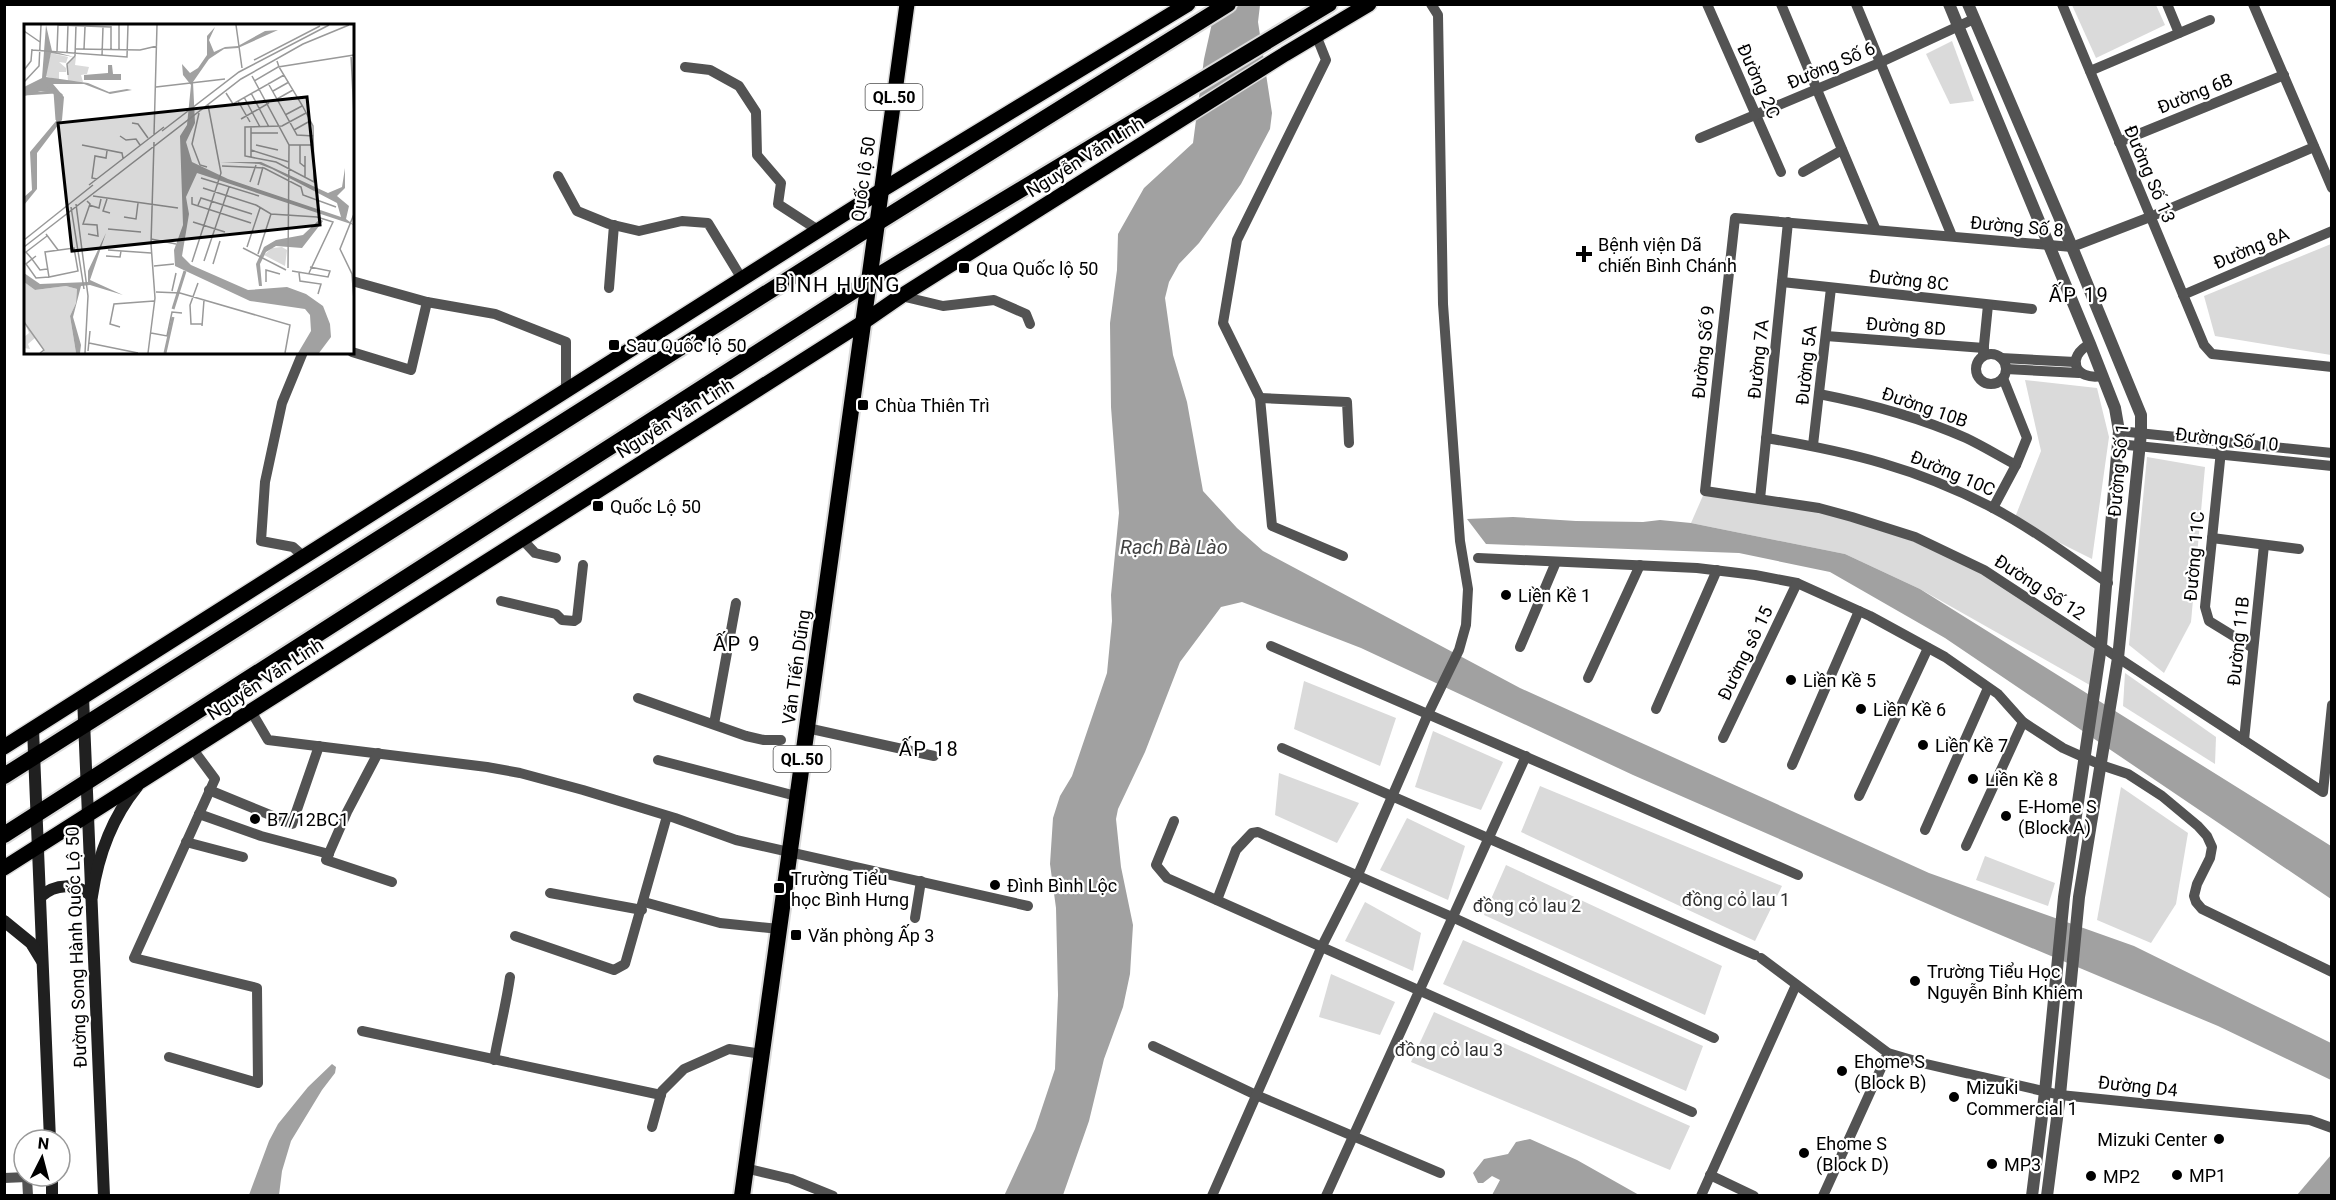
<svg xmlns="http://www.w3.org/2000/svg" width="2336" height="1200" viewBox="0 0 2336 1200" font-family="Roboto,sans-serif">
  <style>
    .green { fill: #dadada }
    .water { fill: #a1a1a1 }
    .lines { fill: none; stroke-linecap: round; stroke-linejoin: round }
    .primary-casing { stroke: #dbdbdb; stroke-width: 18 }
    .trunk-casing { stroke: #dbdbdb; stroke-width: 20 }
    .minor { stroke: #535353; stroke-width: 10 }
    .tertiary { stroke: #535353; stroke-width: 12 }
    .secondary { stroke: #202020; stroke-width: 12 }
    .primary { stroke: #000; stroke-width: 15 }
    .trunk { stroke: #000; stroke-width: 16 }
    .poi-dot { fill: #000; stroke: #fff; stroke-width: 2 }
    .labels { text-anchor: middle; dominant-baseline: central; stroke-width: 4.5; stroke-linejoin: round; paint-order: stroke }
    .shield { fill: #fff; stroke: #4c4c4c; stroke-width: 1.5 }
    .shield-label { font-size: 16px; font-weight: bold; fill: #000 }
    .street-label { font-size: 18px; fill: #000; stroke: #fff }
    .poi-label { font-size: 18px; fill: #000; stroke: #fff; text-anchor: start }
    .park-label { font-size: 18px; fill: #313131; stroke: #fff }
    .neighbourhood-label { font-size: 20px; letter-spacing: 1.5px; fill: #000; stroke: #fff }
    .water-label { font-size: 20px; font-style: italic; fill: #424242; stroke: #fff }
    .quarter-label { font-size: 21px; letter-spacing: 1.5px; fill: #000; stroke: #fff }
    .inset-river { fill: none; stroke: #a1a1a1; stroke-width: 3 }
    .inset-road { fill: none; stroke: #999; stroke-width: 1.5 }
    .view { fill: #000; fill-opacity: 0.15; stroke: #000; stroke-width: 3 }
    .inset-edge { fill: none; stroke: #000; stroke-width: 3 }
  </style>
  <rect width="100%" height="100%" fill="#fff"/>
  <g class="green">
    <polygon points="2072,5 2156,5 2165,25 2096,58"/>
    <polygon points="1952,41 1974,101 1950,104 1926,54"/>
    <polygon points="2331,244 2331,355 2215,336 2204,296"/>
    <polygon points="2025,380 2097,388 2109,437 2092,559 2014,520 2041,451"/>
    <polygon points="2147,457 2205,467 2191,622 2164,673 2129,645"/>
    <polygon points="1705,491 1852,517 1984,570 2101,646 2095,688 1920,589 1845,554 1691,523"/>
    <polygon points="2125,673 2216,737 2215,764 2123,706"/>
    <polygon points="1304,681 1396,718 1380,766 1294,729"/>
    <polygon points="1433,731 1503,762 1481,810 1415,787"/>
    <polygon points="1279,773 1359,803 1337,843 1275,815"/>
    <polygon points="1540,786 1782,886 1755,941 1521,832"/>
    <polygon points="2121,787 2188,833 2176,904 2151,943 2097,920"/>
    <polygon points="1407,818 1465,846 1448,900 1380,870"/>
    <polygon points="1985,856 2055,883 2048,906 1976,880"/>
    <polygon points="1506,865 1722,966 1705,1015 1484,915"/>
    <polygon points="1365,902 1421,933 1413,971 1345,941"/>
    <polygon points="1463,940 1703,1046 1686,1091 1443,984"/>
    <polygon points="1331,974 1395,1002 1380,1035 1319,1017"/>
    <polygon points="1434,1012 1690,1126 1670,1170 1411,1062"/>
  </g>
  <g class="water">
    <polygon points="1216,5 1260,5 1258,22 1272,113 1270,129 1241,184 1199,243 1179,264 1169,282 1165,298 1173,355 1187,402 1203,491 1237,528 1263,551 1520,688 1929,873 2134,946 2331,1043 2331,1080 2218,1026 1953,915 1633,775 1361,648 1242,602 1221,607 1180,662 1145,752 1118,809 1116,819 1121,867 1133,925 1130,974 1123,1007 1104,1059 1089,1121 1063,1195 1004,1196 1035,1129 1055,1069 1058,995 1056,908 1050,864 1053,818 1060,796 1072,776 1107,673 1112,621 1111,595 1119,513 1111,407 1110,323 1117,270 1118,234 1144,188 1193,143 1204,59"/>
    <polygon points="1513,517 1576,521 1643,522 1660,520 1691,523 1845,554 1920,589 2331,846 2331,899 1945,638 1830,572 1739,553 1486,544 1467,519"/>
    <polygon points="332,1064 336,1067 335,1073 322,1090 291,1141 282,1171 279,1195 249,1195 269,1141 278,1124 308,1087"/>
    <polygon points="1530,1139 1577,1160 1639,1195 1492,1195 1500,1180 1492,1176 1483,1183 1478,1183 1473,1173 1484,1159 1508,1154 1516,1142"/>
    <polygon points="2331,1155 2331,1195 2297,1195"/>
  </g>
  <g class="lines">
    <g class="primary-casing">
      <g id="primary">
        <polyline points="877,223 907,4"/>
        <polyline points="4,747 882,190 1188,4"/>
        <polyline points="4,868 862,323 901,296 1285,54 1369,4"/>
      </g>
    </g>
    <g class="trunk-casing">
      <g id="trunk">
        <polyline points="4,776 877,223 1228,4"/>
        <polyline points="4,835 869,281 1329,4"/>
        <polyline points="742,1196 877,223"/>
      </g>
    </g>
    <g class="minor">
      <polyline points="1707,4 1781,172"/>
      <polyline points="1781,4 1875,228"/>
      <polyline points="1856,4 1952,236"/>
      <polyline points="2062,4 2204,345 2212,354 2332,367"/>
      <polyline points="2167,4 2179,33"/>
      <polyline points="2253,4 2332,188"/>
      <polyline points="1316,35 1326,60 1237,240 1223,323 1260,398 1272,526 1343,556"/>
      <polyline points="685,67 710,70 739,86 756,112 757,155 781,183 778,204 818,230"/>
      <polyline points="2090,71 2210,20"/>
      <polyline points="1700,138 1879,63 1974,19"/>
      <polyline points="2119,142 2284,75"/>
      <polyline points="2314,147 2150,217 2072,247 1735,218 1705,491 1819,508 1852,517 1915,537 1984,570 2323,792 2332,705"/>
      <polyline points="1803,172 1842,150"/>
      <polyline points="558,176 577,211 609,224 639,231 682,221 708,223 742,279"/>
      <polyline points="352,281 427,302 495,314 566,342 566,391"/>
      <polyline points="1782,282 2032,309"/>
      <polyline points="609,288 614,225"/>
      <polyline points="2183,295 2332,231"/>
      <polyline points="901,296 943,306 994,300 1026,314 1030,324"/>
      <polyline points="1826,336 1984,348"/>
      <path d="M 2090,344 C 2065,357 2075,381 2102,376"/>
      <polyline points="303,352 282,403 265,482 261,541 293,547 304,557"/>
      <polyline points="352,352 411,370 427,302"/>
      <circle cx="1991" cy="369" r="15"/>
      <polyline points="1983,355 1988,305"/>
      <polyline points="2001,358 2075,362"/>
      <polyline points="2006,369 2079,373"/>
      <path d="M 1819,394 C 1870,404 1919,417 1966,438 C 1983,446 1999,456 2016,465"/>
      <polyline points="1260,398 1347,402 1349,443"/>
      <polyline points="2119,431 2332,453"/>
      <path d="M 1766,438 C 1850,452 1917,468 1993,508 C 2033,529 2070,557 2108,583"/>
      <polyline points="2222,441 2205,607 2209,621 2253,648"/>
      <polyline points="2118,444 2332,466"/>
      <polyline points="1813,445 1831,288"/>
      <polyline points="1760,499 1788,222"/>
      <polyline points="1993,508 2016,465 2027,438 2003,378"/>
      <polyline points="521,538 535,553 556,558"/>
      <polyline points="2212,538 2299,549"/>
      <polyline points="1478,558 1697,568 1755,575 1797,583 1870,616 1945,657 1998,694 2023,722 2063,748 2101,765 2128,774 2162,796 2198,826 2207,836 2212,847 2210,858 2197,884 2194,896 2196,902 2202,909 2332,972"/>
      <polyline points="501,601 556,614 562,620 574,621 577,619 583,565"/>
      <polyline points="1271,646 1798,875"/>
      <polyline points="1520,647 1556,562"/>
      <polyline points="1588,678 1640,565"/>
      <polyline points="638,698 746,736 764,740 781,740"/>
      <polyline points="1656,709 1717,570"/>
      <polyline points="251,711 268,740 487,767 520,773 583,790 675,818 736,840 1028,906"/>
      <polyline points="714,724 736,603"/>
      <polyline points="807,728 934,756"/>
      <polyline points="1723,738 1797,583"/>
      <polyline points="2244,740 2264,545"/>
      <polyline points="1282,748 1755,955"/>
      <polyline points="378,753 347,812 326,860 392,882"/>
      <polyline points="658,760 796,796"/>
      <polyline points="1792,765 1859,611"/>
      <polyline points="209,790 292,824 319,746"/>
      <polyline points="1859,796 1928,648"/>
      <polyline points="199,814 261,836 329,854"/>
      <polyline points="1174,821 1156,865 1167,878 1692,1112"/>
      <polyline points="1925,830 1988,688"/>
      <polyline points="186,842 243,857"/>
      <polyline points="1966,846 2023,722"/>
      <polyline points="550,893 642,910"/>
      <polyline points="1217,900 1236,850 1252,833 1258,832 1452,917 1714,1038"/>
      <polyline points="644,902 720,923 779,929"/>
      <polyline points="915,918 921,881"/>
      <polyline points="515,936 614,970 625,964 667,816"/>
      <polyline points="1761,958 1888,1053 1922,1063 2060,1095 2310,1120 2332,1128"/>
      <polyline points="362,1031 661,1095"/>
      <polyline points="1153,1046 1256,1095 1440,1173"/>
      <polyline points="169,1057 258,1083 257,988 134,958 215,779 192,748"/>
      <path d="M 494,1060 C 499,1032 506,1005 510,977"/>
      <polyline points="652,1127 662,1091 684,1069 729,1049 762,1054"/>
      <polyline points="745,1168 791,1179 833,1196"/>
      <polyline points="1710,1175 1754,1196"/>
      <polyline points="4,1178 27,1177 28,1196"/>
      <polyline points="1212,1196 1322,946 1357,877 1428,714 1459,650 1466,625 1468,589 1460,541 1443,304 1438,15 1431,4"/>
      <polyline points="1326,1196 1526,756"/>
      <polyline points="1701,1196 1796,985"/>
      <polyline points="1823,1196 1888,1053"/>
    </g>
    <g class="tertiary">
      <polyline points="1949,4 2090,344 2115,408 2119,431 2101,646 2064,897 2045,1092 2032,1196"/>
      <polyline points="1968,4 2072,247 2141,415 2141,433 2118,658 2079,897 2060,1095 2047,1196"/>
    </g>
    <g class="secondary">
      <polyline points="83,697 104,1196"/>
      <polyline points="33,729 50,1140"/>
      <path d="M 40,897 C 56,883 75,883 92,896 C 98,856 111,819 137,787"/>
      <polyline points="4,921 31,943 42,961"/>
      <polyline points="52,1176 52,1196"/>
    </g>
    <use href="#primary" class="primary"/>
    <use href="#trunk" class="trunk"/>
  </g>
  <g class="poi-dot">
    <path d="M1581 245h6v6h6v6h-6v6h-6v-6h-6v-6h6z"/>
    <rect x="958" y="262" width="12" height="12" rx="3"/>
    <rect x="608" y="339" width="12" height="12" rx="3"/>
    <rect x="857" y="399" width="12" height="12" rx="3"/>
    <rect x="592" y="500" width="12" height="12" rx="3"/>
    <circle cx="1506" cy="595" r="6"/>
    <circle cx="1791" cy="680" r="6"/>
    <circle cx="1861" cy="709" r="6"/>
    <circle cx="1923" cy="745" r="6"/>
    <circle cx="1973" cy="779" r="6"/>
    <circle cx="2006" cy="816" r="6"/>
    <circle cx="255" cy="819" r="6"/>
    <circle cx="995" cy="885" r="6"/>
    <rect x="773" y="882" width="12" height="12" rx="3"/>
    <rect x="790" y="929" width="12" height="12" rx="3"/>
    <circle cx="1915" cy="981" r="6"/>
    <circle cx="1842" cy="1071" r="6"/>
    <circle cx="1954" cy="1097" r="6"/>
    <circle cx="2219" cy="1139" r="6"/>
    <circle cx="1804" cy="1153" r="6"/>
    <circle cx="1992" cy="1164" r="6"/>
    <circle cx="2177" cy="1175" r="6"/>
    <circle cx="2091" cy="1176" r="6"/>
  </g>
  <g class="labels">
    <g class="shield">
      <rect x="865.5" y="84" width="57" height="26" rx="4.5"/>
      <rect x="773.5" y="746" width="57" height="26" rx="4.5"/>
    </g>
    <g class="shield-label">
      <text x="894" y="97">QL.50</text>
      <text x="802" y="759">QL.50</text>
    </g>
    <g class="street-label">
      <text transform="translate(1831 65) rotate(-23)">Đường Số 6</text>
      <text transform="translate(1759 81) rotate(66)">Đường 2C</text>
      <text transform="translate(2195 93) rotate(-22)">Đường 6B</text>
      <text transform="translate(1085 157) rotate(-32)">Nguyễn Văn Linh</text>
      <text transform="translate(2150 174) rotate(67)">Đường Số 13</text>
      <text transform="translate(863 179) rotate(-82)">Quốc lộ 50</text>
      <text transform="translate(2017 226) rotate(5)">Đường Số 8</text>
      <text transform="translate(2251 248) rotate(-23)">Đường 8A</text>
      <text transform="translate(1909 280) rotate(6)">Đường 8C</text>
      <text transform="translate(1906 326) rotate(4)">Đường 8D</text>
      <text transform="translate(1703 352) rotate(-84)">Đường Số 9</text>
      <text transform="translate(1758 359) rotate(-84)">Đường 7A</text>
      <text transform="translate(1806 365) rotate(-84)">Đường 5A</text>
      <text transform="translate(1925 407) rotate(19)">Đường 10B</text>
      <text transform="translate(675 418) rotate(-32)">Nguyễn Văn Linh</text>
      <text transform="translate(2227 439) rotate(6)">Đường Số 10</text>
      <text transform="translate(2118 470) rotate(-85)">Đường Số 1</text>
      <text transform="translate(1953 473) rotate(23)">Đường 10C</text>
      <text transform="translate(2194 556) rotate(-85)">Đường 11C</text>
      <text transform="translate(2040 587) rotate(33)">Đường Số 12</text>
      <text transform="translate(2238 641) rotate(-84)">Đường 11B</text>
      <text transform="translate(1745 653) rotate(-64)">Đường sô 15</text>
      <text transform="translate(796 667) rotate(-82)">Văn Tiến Dũng</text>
      <text transform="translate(265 679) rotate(-33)">Nguyễn Văn Linh</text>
      <text transform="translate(76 947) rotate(-92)">Đường Song Hành Quốc Lộ 50</text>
      <text transform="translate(2138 1086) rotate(6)">Đường D4</text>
    </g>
    <g class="poi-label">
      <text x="1598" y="244">Bệnh viện Dã<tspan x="1598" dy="21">chiến Bình Chánh</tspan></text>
      <text x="976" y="268">Qua Quốc lộ 50</text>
      <text x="626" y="345">Sau Quốc lộ 50</text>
      <text x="875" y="405">Chùa Thiên Trì</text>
      <text x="610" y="506">Quốc Lộ 50</text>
      <text x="1518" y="595">Liền Kề 1</text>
      <text x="1803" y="680">Liền Kề 5</text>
      <text x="1873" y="709">Liền Kề 6</text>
      <text x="1935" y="745">Liền Kề 7</text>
      <text x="1985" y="779">Liền Kề 8</text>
      <text x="2018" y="806">E-Home S<tspan x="2018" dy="21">(Block A)</tspan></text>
      <text x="267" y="819">B7/12BC1</text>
      <text x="791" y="878">Trường Tiểu<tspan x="791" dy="21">học Bình Hưng</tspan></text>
      <text x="1007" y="885">Đình Bình Lộc</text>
      <text x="808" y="935">Văn phòng Ấp 3</text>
      <text x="1927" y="971">Trường Tiểu Học<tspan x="1927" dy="21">Nguyễn Bỉnh Khiêm</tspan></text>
      <text x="1854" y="1061">Ehome S<tspan x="1854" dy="21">(Block B)</tspan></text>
      <text x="1966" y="1087">Mizuki<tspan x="1966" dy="21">Commercial 1</tspan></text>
      <text x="2207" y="1139" text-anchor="end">Mizuki Center</text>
      <text x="1816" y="1143">Ehome S<tspan x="1816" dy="21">(Block D)</tspan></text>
      <text x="2004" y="1164">MP3</text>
      <text x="2189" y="1175">MP1</text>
      <text x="2103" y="1176">MP2</text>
    </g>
    <g class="park-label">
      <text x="1736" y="899">đồng cỏ lau 1</text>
      <text x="1527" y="905">đồng cỏ lau 2</text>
      <text x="1449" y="1049">đồng cỏ lau 3</text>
    </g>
    <g class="neighbourhood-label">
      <text x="2079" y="295">ẤP 19</text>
      <text x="737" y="644">ẤP 9</text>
      <text x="929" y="749">ẤP 18</text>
    </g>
    <g class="water-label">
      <text x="1174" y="547">Rạch Bà Lào</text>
    </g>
    <g class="quarter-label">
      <text x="838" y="285">BÌNH HƯNG</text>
    </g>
  </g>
  <g transform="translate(24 24)">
    <rect width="330" height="330" fill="#fff"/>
    <path d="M 27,29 L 44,33 L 42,39 L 35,38 L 42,44 L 42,48 L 35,48 L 35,56 L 21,52 ZM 49,33 L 52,33 L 51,41 L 65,43 L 63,50 L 57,51 L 59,58 L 44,57 L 43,41 ZM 258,223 L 263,226 L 261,242 L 240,231 L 248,224 ZM 0,258 L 11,266 L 42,262 L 53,265 L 52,279 L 46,292 L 52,329 L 18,329 L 21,326 L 11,314 L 4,320 L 6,325 L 0,324 L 0,313 L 5,309 L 0,297 Z" fill="#dadada"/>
    <path d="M 22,1 L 28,27 L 50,33 L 27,29 L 22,53 L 64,59 L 85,68 L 103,65 L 108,66 L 86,70 L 60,60 L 29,60 L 40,73 L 38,96 L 13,129 L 13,165 L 0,181 L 0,173 L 8,166 L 6,128 L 32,97 L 33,76 L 29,69 L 17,67 L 0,72 L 0,63 L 18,54 ZM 191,3 L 185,16 L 190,28 L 201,23 L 214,22 L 241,7 L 254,6 L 214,24 L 200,25 L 185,35 L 169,58 L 171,99 L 162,118 L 168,138 L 204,155 L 317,193 L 313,179 L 248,145 L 235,140 L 196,138 L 237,138 L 304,169 L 318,163 L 321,144 L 321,164 L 313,172 L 325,182 L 322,195 L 330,201 L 173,149 L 162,173 L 165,190 L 158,232 L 167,241 L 224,266 L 263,263 L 282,270 L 299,282 L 306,300 L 307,313 L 295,329 L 274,329 L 287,307 L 286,291 L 281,285 L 226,277 L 151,242 L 150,226 L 159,201 L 156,112 L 163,101 L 167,61 L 159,51 L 158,40 L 166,49 L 174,44 L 183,31 L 183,12 ZM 84,41 L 88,41 L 89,50 L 97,50 L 97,56 L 60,56 L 60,51 L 84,49 ZM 296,195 L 299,197 L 278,224 L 252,222 L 242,228 L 236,240 L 238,262 L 235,262 L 232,240 L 240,223 L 252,216 L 279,211 ZM 82,209 L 66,256 L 99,271 L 66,261 L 57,262 L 49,293 L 57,321 L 56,329 L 52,329 L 46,292 L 52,279 L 53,265 L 42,262 L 11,266 L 0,258 L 0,249 L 16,260 L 64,258 L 64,247 Z" fill="#a1a1a1"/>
    <path class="inset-river" d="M 10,62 L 23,62 L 37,71 L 34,96M 0,70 L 31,68 L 33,96M 149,285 L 161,247M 141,329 L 149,293"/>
    <path class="inset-road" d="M 34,1 L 87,3M 212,1 L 218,44M 0,7 L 16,18M 52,25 L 116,26 L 133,22M 60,25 L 61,3M 87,25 L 87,2M 8,26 L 103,33 L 104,1M 95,26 L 95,1M 33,27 L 34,1M 43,29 L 44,1M 327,31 L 330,91M 78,32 L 79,3M 230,36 L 296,2M 253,37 L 255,43 L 278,81 L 286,96 L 289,102 L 290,158 L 252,138 L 221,132 L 221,103 L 258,102 L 282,89M 0,46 L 7,37 L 8,25M 44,51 L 43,40 L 51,32 L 52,1M 228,52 L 265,121 L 264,244M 230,57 L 254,43 L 330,31M 0,58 L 15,42 L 17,1M 244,59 L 273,111 L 290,112M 132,63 L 201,55M 249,67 L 265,58M 202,69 L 209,80 L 260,51M 227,69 L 245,103M 220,73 L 236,103M 253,75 L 269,66M 214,77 L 226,98M 175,89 L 168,120 L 176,141 L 183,143M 261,91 L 278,82M 217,95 L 245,79M 108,99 L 114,100 L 124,114M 227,103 L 227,133M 270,106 L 286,97M 138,107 L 215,48 L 305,1M 227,109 L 254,109M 130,111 L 133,1M 96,112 L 102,116 L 112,115 L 116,121M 58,121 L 98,129 L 99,134M 232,121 L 254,126M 265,121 L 290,121M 276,121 L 276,139 L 281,143M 227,126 L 265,138M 198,142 L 240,144 L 277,163 L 279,171 L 312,183M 281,153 L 281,132M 177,154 L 235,172M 73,155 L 68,154 L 71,132 L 82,134 L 83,127M 226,158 L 232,141M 65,161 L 140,103M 234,161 L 239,143M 179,164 L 232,181M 69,172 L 154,184M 168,173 L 168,180 L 227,199M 83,175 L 79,187 L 86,189M 63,177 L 66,180 L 59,200 L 73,201 L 74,212 L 64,210M 52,180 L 64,272 L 61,329M 65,181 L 75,184 L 77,175M 174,181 L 177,174 L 228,190M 232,181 L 247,190 L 293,193 L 309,198 L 285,249M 47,183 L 60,265M 330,190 L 316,225 L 328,250 L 330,276M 100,193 L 112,195 L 114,179M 169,198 L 201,208M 84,205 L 117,208M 22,210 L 34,226M 127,215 L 152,220M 0,216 L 69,161M 0,223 L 217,55 L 279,20 L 325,1M 223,223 L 236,184M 50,224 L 54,247 L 25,253 L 21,228 ZM 219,224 L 262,246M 84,226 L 127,229M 234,230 L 247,190M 12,232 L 8,235 L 2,228 L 23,212M 82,232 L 96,233 L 97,227M 180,237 L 205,163M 168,238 L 197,149 L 184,81M 189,240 L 196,217M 130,242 L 150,240M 23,245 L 16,246 L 8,235 L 2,240 L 12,254 L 25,253M 268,247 L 304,253 L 306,247 L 286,243M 275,249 L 276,257 L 297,260 L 294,270M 242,258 L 242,246 L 256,250M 174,259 L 166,281 L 167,300 L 178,300M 148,267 L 152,249M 132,268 L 156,269 L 266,301 L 261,329M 0,298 L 20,326 L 16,329M 178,302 L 180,276M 96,303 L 86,300 L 90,280 L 130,277M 127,309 L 143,312 L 148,288 L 158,289M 65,319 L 114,329M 64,327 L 66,307M 124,329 L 131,274 L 127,220 L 130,118"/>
    <path class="view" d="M 283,73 L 296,201 L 48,227 L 34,99 Z"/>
    <rect width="330" height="330" class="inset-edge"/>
  </g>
  <rect width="2336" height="1200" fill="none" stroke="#000000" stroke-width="12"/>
  <g transform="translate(42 1158) rotate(6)"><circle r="28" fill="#ffffff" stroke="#999999" stroke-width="1.5"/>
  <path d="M0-4.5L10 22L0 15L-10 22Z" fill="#000000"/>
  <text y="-9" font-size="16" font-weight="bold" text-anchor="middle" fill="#000000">N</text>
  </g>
</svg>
